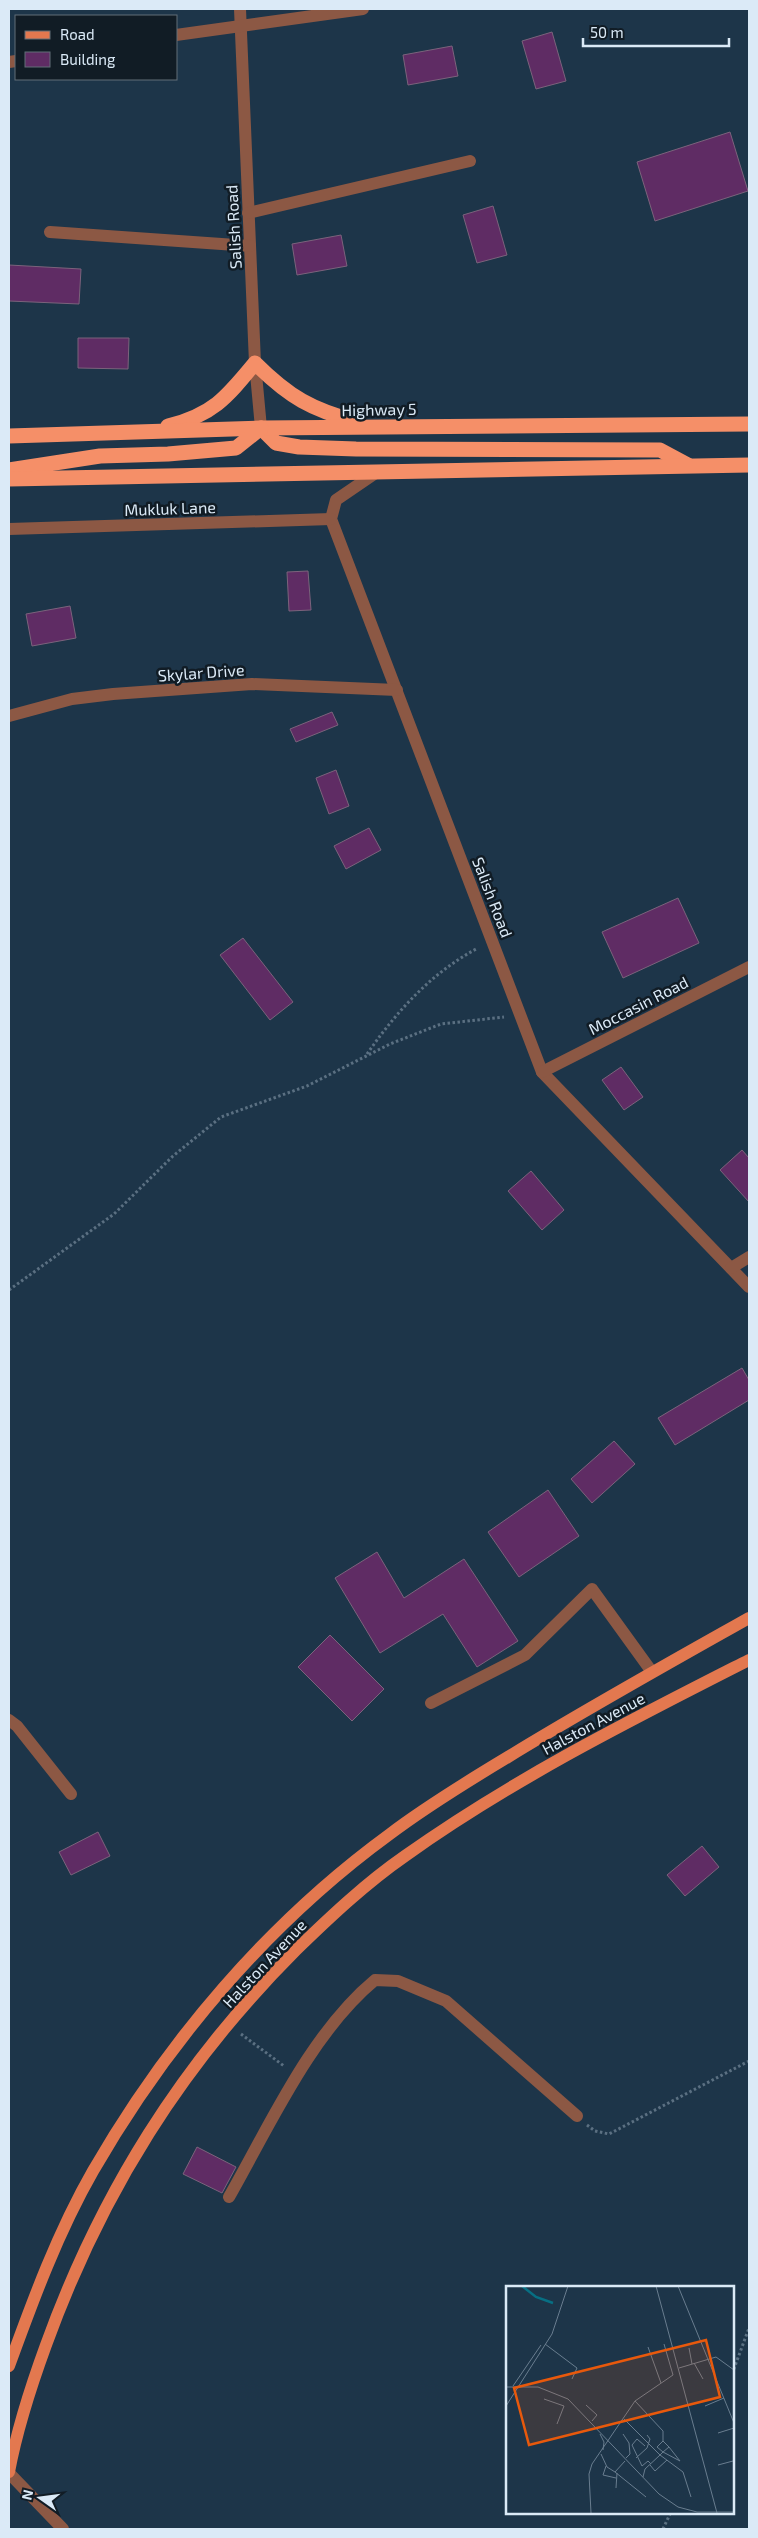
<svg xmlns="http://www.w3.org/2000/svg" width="758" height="2538" viewBox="0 0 758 2538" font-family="'Exo 2',sans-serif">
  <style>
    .building { fill: #5f2c64; stroke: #7b637c }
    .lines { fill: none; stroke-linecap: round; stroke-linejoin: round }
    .path { stroke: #5b7082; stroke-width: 3; stroke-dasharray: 2.5 2.5; stroke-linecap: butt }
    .minor { stroke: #8c5844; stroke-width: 12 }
    .major { stroke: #e3784f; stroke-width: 12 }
    .highway { stroke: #f58f68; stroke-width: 15 }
    .labels { text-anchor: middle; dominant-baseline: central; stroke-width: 5; stroke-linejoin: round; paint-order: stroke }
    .street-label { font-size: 16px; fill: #dbeaf7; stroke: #111c25 }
    .inset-river { fill: none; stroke: #076f83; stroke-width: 2.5 }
    .inset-road { fill: none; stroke: #697d8f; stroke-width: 1 }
    .view { fill: #e8590c; fill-opacity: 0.15; stroke: #e8590c; stroke-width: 2.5 }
    .inset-edge { fill: none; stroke: #dbeaf7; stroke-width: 2.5 }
  </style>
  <rect width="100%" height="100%" fill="#1d3549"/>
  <g class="building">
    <polygon points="552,32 566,81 536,89 522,41"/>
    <polygon points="452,46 458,76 408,85 403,55"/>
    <polygon points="730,132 748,191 655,221 637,162"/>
    <polygon points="493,206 507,255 477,263 463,215"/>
    <polygon points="341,235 347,266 297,275 292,244"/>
    <polygon points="9,265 81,269 79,304 9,301"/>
    <polygon points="78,338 129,338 128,369 78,368"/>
    <polygon points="308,571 311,610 289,611 287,572"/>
    <polygon points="70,606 76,638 32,646 26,614"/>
    <polygon points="332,712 338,725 296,742 290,729"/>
    <polygon points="336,770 349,806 329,814 316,778"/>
    <polygon points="369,828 381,850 346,869 334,846"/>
    <polygon points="678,898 699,943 623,978 602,932"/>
    <polygon points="243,938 293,1002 270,1020 220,955"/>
    <polygon points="621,1067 643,1097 624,1110 602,1080"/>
    <polygon points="742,1150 749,1158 749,1202 720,1170"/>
    <polygon points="531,1171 564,1210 542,1230 508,1191"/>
    <polygon points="742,1368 749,1380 749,1400 675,1445 658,1418"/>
    <polygon points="614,1441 635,1464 592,1503 571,1479"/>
    <polygon points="548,1490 579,1536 519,1577 488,1532"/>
    <polygon points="377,1552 404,1598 464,1559 518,1641 477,1667 443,1614 380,1653 335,1578"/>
    <polygon points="330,1635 384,1689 352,1721 298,1667"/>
    <polygon points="98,1832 110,1856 71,1875 59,1852"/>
    <polygon points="702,1846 719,1867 685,1896 667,1875"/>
    <polygon points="197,2147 236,2167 222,2193 183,2174"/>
  </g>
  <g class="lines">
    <g class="path">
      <path d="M 367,1054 C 397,1011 431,973 478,948"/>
      <polyline points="9,1290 114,1214 173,1156 221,1117 307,1086 390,1044 441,1024 504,1017"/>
      <polyline points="241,2034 284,2066"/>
      <polyline points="587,2125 595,2131 609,2134 749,2061"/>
      <polyline points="732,2374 749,2328"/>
      <polyline points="663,2529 671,2512"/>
    </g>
    <g class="minor">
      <polyline points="240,9 255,363 261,428"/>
      <polyline points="176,35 363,9"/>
      <polyline points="9,62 16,61"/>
      <polyline points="248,213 470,161"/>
      <polyline points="50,232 250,246"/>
      <polyline points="377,472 336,500 331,519 542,1072 749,1287"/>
      <polyline points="9,529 331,519"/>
      <polyline points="9,716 72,699 113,694 252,684 397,690"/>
      <polyline points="542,1072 749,967"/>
      <polyline points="731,1268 749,1257"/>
      <polyline points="431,1703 525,1655 592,1589 652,1672"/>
      <polyline points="9,1720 17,1726 71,1794"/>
      <path d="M 229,2197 C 270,2125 311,2033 375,1980 L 398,1981 L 446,2001 L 577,2116"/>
      <polyline points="9,2473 63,2529"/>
    </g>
    <g class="major">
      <path d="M 9,2366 C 33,2300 58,2232 93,2171 C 168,2041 268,1923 390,1834 C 427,1806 468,1781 508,1757 C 588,1708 669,1663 749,1618"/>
      <path d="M 9,2472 C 17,2429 31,2386 46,2345 C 101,2193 182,2064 296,1950 C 330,1917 366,1883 405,1856 C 513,1779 631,1720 749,1660"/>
    </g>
    <g class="highway">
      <path d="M 168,426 C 213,415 227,397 255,363 C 289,397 312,410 358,422"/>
      <polyline points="261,428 276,443 299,447 356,449 660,450 688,465"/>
      <polyline points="9,436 261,428 749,424"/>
      <polyline points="9,470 100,456 168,454 236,448 261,428"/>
      <polyline points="9,479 749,465"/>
    </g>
  </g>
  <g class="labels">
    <g class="street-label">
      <text transform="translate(233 227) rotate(-93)">Salish Road</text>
      <text transform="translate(379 409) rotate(-1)">Highway 5</text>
      <text transform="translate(170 508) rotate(-2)">Mukluk Lane</text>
      <text transform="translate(201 672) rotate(-4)">Skylar Drive</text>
      <text transform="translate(493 897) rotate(69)">Salish Road</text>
      <text transform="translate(638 1005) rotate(-27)">Moccasin Road</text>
      <text transform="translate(593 1723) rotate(-28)">Halston Avenue</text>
      <text transform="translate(264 1963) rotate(-47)">Halston Avenue</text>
    </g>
  </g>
  <g transform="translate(506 2286)">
    <rect width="228" height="228" fill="#1d3549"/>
    <path class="inset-river" d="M 16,0 L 30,11 L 47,17"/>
    <path class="inset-road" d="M 150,0 L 211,227M 172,0 L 228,137M 39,58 L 71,82 L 66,93M 158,58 L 167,89M 142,61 L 155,97M 183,62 L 186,78M 188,77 L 197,93M 173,82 L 210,71 L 228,84M 7,100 L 35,59M 0,101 L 32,101 L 62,113 L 153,208 L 172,221 L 191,226 L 228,226M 38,113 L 58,120 L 51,138M 129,115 L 157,145 L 157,155M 80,119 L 91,129 L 86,135M 0,120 L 46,48 L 62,0M 199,120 L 218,112M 118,133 L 154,169 L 139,183 L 137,191M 212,147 L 228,142M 94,148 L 98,156 L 97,164M 117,148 L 123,157 L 124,168 L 120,172M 139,160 L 131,153 L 126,159 L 136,180 L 142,175 L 145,178M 163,161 L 174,175 L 157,166 L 151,161 L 157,155 L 163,161 L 157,166 L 154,169 L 177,186 L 185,211M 95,168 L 101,181 L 109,186 L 119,175M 130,172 L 141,162 L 144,153 L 141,149M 144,179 L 149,185 L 161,174M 212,179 L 227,175M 100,180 L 97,189 L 110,192M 109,186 L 140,211M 110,202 L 111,187M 85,227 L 83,188 L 86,178 L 129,115 L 167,89"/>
    <path class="view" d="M 200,54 L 214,111 L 23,159 L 8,102 Z"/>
    <rect width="228" height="228" class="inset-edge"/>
  </g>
  <rect width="758" height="2538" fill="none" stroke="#dbeaf7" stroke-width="20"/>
  <rect x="15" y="15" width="162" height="65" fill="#111c25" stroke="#626e79"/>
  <rect x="25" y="31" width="25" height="8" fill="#e3784f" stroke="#626e79"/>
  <text x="60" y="40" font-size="15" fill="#dbeaf7">Road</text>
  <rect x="25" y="52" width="25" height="15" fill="#5f2c64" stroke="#626e79"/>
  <text x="60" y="65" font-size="15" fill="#dbeaf7">Building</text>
  <g transform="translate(40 2498) rotate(284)" stroke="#111c25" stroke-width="4" paint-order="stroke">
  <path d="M0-4L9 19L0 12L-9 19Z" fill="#dbeaf7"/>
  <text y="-8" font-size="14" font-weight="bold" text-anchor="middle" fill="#dbeaf7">N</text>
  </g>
  <path d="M583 38v8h146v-8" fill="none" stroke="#dbeaf7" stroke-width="2.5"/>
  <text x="590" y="38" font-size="15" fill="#dbeaf7" stroke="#111c25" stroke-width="4" paint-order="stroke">50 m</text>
</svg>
